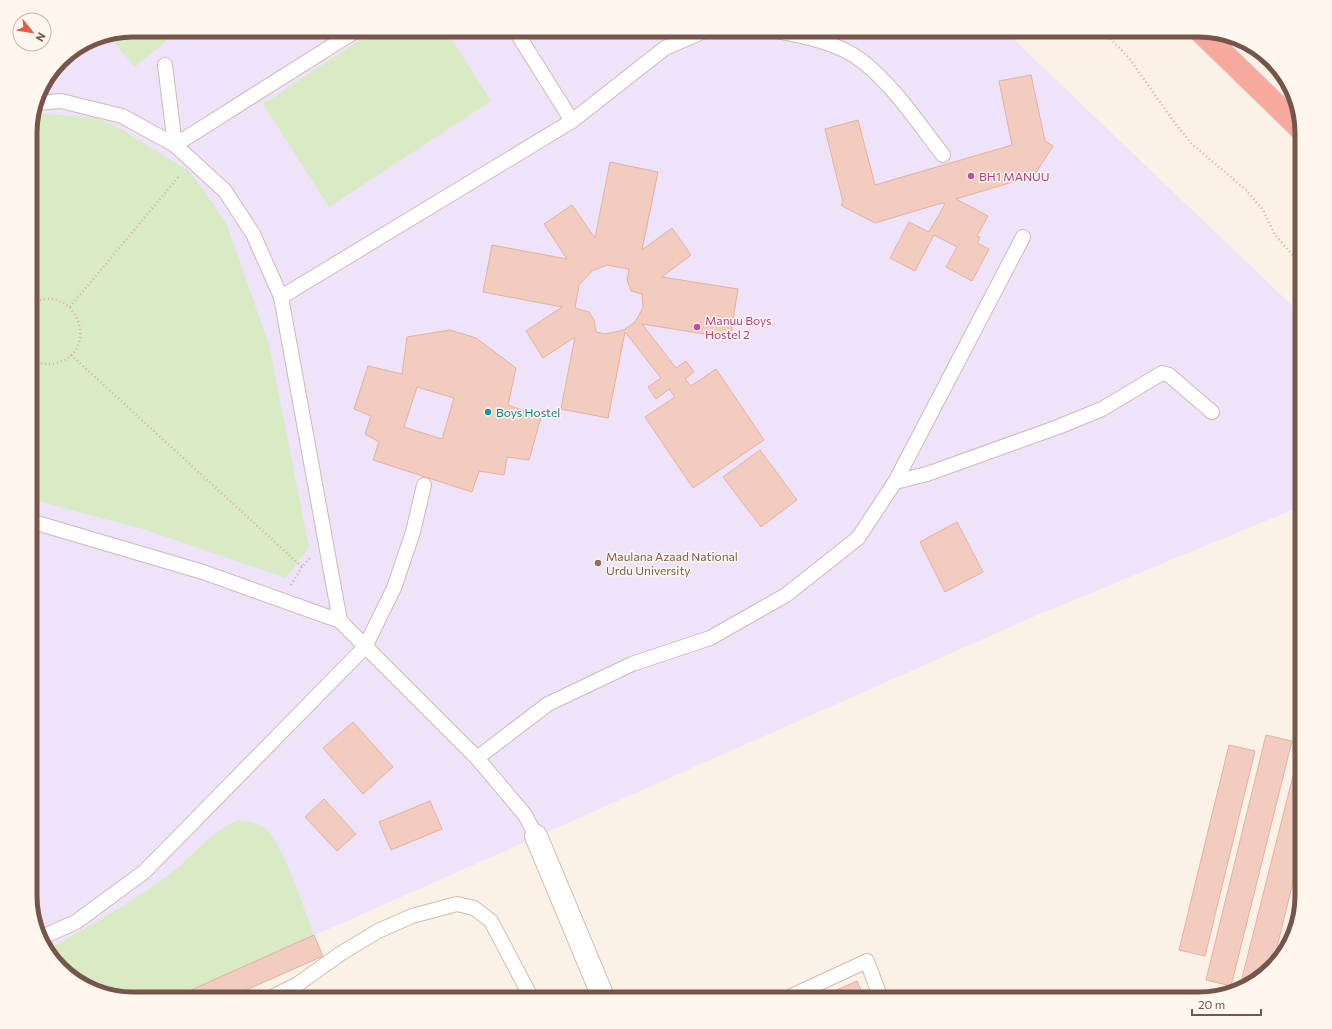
<svg xmlns="http://www.w3.org/2000/svg" width="1332" height="1029" viewBox="0 0 1332 1029" font-family="Commissioner,sans-serif">
  <style>
    .education { fill: #eee3f9 }
    .green { fill: #d9ebc4 }
    .building { fill: #f2ccbe; stroke: #e5b09e; fill-rule: evenodd }
    .lines { fill: none; stroke-linecap: round; stroke-linejoin: round }
    .service-casing { stroke: #d0baaf; stroke-width: 16 }
    .minor-casing { stroke: #d0baaf; stroke-width: 24 }
    .motorway-casing { stroke: #d9cfcd; stroke-width: 24 }
    .path { stroke: #d7afa1; stroke-width: 2.5; stroke-dasharray: 1 3; stroke-linecap: butt }
    .service { stroke: #fff; stroke-width: 14 }
    .minor { stroke: #fff; stroke-width: 22 }
    .motorway { stroke: #f7a99d; stroke-width: 22 }
    .hotel-dot { fill: #d1479c; stroke: #fff6ed; stroke-width: 1.5 }
    .culture-dot { fill: #0f9aa8; stroke: #fff6ed; stroke-width: 1.5 }
    .education-dot { fill: #8d6e63; stroke: #fff6ed; stroke-width: 1.5 }
    .labels { text-anchor: middle; dominant-baseline: central; stroke-width: 3; stroke-linejoin: round; paint-order: stroke }
    .hotel-label { font-size: 12px; fill: #b23c85; stroke: #fff6ed; text-anchor: start }
    .culture-label { font-size: 12px; fill: #0d838f; stroke: #fff6ed; text-anchor: start }
    .education-label { font-size: 12px; fill: #785e54; stroke: #fff6ed; text-anchor: start }
    .rim { fill: none; stroke: #76554b; stroke-width: 5 }
  </style>
  <rect width="100%" height="100%" fill="#fcf1e6"/>
  <polygon class="education" points="133,30 1004,30 1302,315 1302,506 1028,619 171,999 132,999 99,993 70,978 41,942 30,903 30,126 41,87 65,56 93,38"/>
  <g class="green">
    <polygon points="133,30 179,30 135,67 108,35"/>
    <polygon points="375,30 446,30 491,101 329,207 263,104"/>
    <polygon points="34,113 97,118 121,129 187,170 206,193 227,225 269,345 309,547 286,578 143,529 30,499 30,126"/>
    <path d="M 237,820 C 247,822 258,822 266,829 C 284,847 304,909 314,935 L 171,999 L 132,999 L 99,993 L 70,978 L 47,950 C 89,926 131,903 170,874 C 193,856 210,833 237,820 Z"/>
  </g>
  <g class="building">
    <polygon points="1031,75 1045,141 1053,146 1030,182 1026,178 956,199 988,216 977,236 980,237 977,243 989,249 972,281 946,267 957,247 934,235 915,271 890,258 909,222 929,232 945,204 942,203 875,223 844,207 841,205 843,202 825,129 858,120 875,185 1012,145 999,81"/>
    <path d="M 610,162 L 658,172 L 642,250 L 672,228 L 691,255 L 662,277 L 738,289 L 730,338 L 642,324 L 676,368 L 686,361 L 694,372 L 685,379 L 691,386 L 716,369 L 764,440 L 693,488 L 645,417 L 675,397 L 669,389 L 656,399 L 648,387 L 661,378 L 625,332 L 608,418 L 561,409 L 575,337 L 543,358 L 526,331 L 562,307 L 483,292 L 492,245 L 567,259 L 544,224 L 572,205 L 595,238 ZM 607,265 L 629,269 L 627,280 L 631,291 L 642,294 L 643,308 L 635,322 L 624,330 L 605,334 L 596,332 L 594,320 L 589,312 L 575,308 L 579,285 L 592,271 Z"/>
    <path d="M 450,330 L 476,338 L 516,368 L 508,405 L 541,417 L 529,460 L 507,457 L 504,475 L 479,471 L 472,492 L 373,460 L 379,442 L 365,434 L 371,416 L 354,409 L 368,366 L 402,374 L 407,337 ZM 417,387 L 454,398 L 442,439 L 404,427 Z"/>
    <polygon points="760,450 797,500 761,527 723,477"/>
    <polygon points="957,522 983,572 945,592 920,542"/>
    <polygon points="353,722 393,767 363,794 323,748"/>
    <polygon points="1266,735 1292,741 1231,986 1206,980"/>
    <polygon points="1302,740 1302,846 1272,967 1245,989 1239,990"/>
    <polygon points="1229,745 1255,751 1205,956 1179,950"/>
    <polygon points="324,799 356,834 337,851 305,817"/>
    <polygon points="430,801 442,829 391,850 379,822"/>
    <polygon points="1302,877 1302,897 1296,930 1281,959"/>
    <polygon points="314,935 323,956 226,999 171,999"/>
    <polygon points="857,981 865,999 816,999"/>
  </g>
  <g class="lines">
    <g class="service-casing">
      <g id="service">
        <polyline points="515,30 572,121"/>
        <path d="M 771,30 C 800,35 838,42 862,61 C 894,86 918,123 943,155"/>
        <polyline points="165,65 175,145 357,30"/>
        <polyline points="36,103 61,101 122,116 175,145 225,191 253,234 281,297 340,621"/>
        <polyline points="281,297 572,121 665,48 707,30"/>
        <polyline points="895,482 927,474 1058,427 1102,409 1162,373 1169,375 1212,412"/>
        <polyline points="30,521 203,572 340,621 477,758 525,815 536,836"/>
        <polyline points="477,758 548,704 632,664 710,638 786,595 858,538 895,482 1023,237"/>
        <polyline points="40,938 76,922 144,872 365,647 394,588 413,532 424,485"/>
        <polyline points="268,999 298,984 340,954 378,931 412,916 457,904 474,908 491,921 532,999"/>
        <polyline points="785,999 867,961 881,999"/>
      </g>
    </g>
    <g class="minor-casing">
      <polyline id="minor" points="536,836 604,999"/>
    </g>
    <g class="motorway-casing">
      <polyline id="motorway" points="1199,30 1301,129"/>
    </g>
    <g class="path">
      <polyline points="1102,30 1129,58 1174,122 1192,144 1246,190 1263,210 1275,235 1302,266"/>
      <polyline points="70,307 180,175"/>
      <polyline points="71,355 302,567 310,558"/>
      <path d="M 30,359 C 40,364 50,366 60,362 C 101,347 74,280 30,304"/>
      <polyline points="291,585 302,567"/>
    </g>
    <use href="#service" class="service"/>
    <use href="#minor" class="minor"/>
    <use href="#motorway" class="motorway"/>
  </g>
  <g class="hotel-dot">
    <circle cx="971" cy="176" r="4"/>
    <circle cx="697" cy="327" r="4"/>
  </g>
  <circle class="culture-dot" cx="488" cy="412" r="4"/>
  <circle class="education-dot" cx="598" cy="563" r="4"/>
  <g class="labels">
    <g class="hotel-label">
      <text x="979" y="176">BH1 MANUU</text>
      <text x="705" y="320">Manuu Boys<tspan x="705" dy="14">Hostel 2</tspan></text>
    </g>
    <g class="culture-label">
      <text x="496" y="412">Boys Hostel</text>
    </g>
    <g class="education-label">
      <text x="606" y="556">Maulana Azaad National<tspan x="606" dy="14">Urdu University</tspan></text>
    </g>
  </g>
  <path d="M0 0H1332V1029H0ZM133 37H1199A96 96 0 0 1 1295 133V896A96 96 0 0 1 1199 992H133A96 96 0 0 1 37 896V133A96 96 0 0 1 133 37Z" fill="#fff6ed" fill-rule="evenodd"/>
  <path class="rim" d="M133 37H1199A96 96 0 0 1 1295 133V896A96 96 0 0 1 1199 992H133A96 96 0 0 1 37 896V133A96 96 0 0 1 133 37Z"/>
  <g transform="translate(32 32) rotate(120)"><circle r="19" fill="#fff6ed" stroke="#c8b6ac"/>
  <path d="M0-3L7 15L0 10L-7 15Z" fill="#e75a4b"/>
  <text y="-6" font-size="11" font-weight="bold" text-anchor="middle" fill="#76554b">N</text>
  </g>
  <path d="M1192 1009v6h69v-6" fill="none" stroke="#76554b" stroke-width="2"/>
  <text x="1198" y="1009" font-size="12" fill="#76554b" stroke="#fff6ed" stroke-width="3" paint-order="stroke">20 m</text>
</svg>
